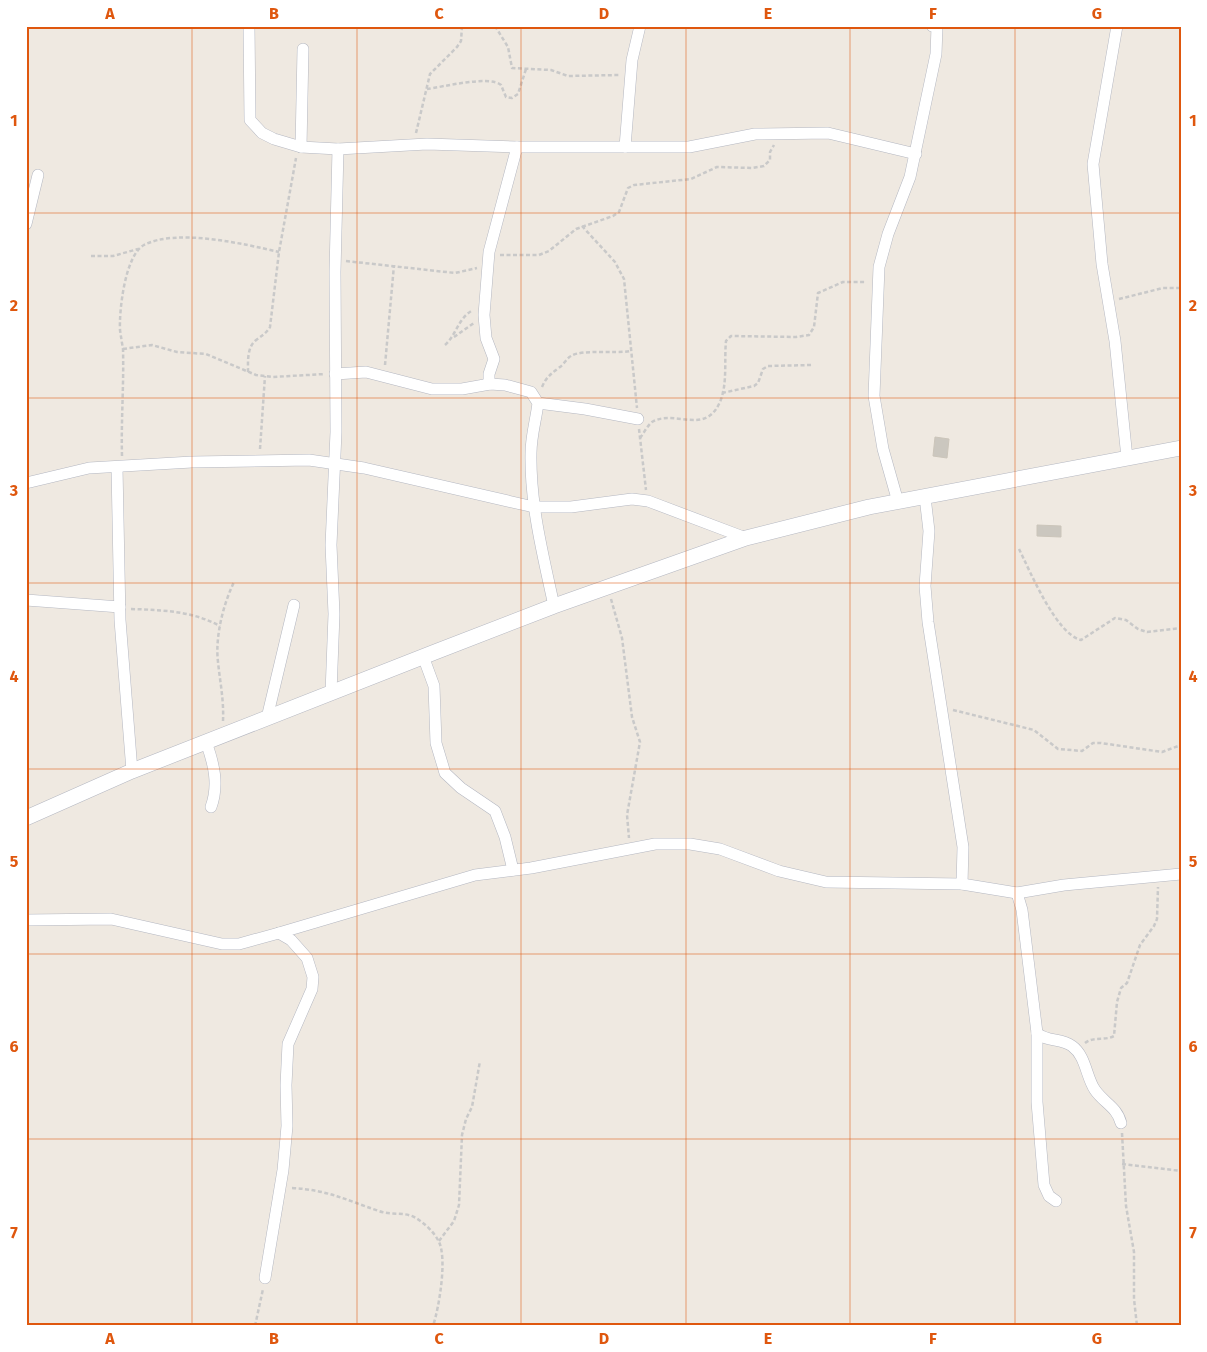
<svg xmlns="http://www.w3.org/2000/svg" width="1207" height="1352" viewBox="0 0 1207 1352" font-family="'Fira Sans',sans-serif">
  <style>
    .building { fill: #cbc7bf; stroke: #cbc5ba }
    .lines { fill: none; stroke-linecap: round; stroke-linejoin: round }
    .street-casing { stroke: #b4b7c1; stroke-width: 12 }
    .secondary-casing { stroke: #b4b7c1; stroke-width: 16 }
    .path { stroke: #c9c9c9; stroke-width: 2.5; stroke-dasharray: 4 2.5; stroke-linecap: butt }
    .street { stroke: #fff; stroke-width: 11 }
    .secondary { stroke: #fff; stroke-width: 15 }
    .grid { fill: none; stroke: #df570e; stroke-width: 1; stroke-opacity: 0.55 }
    .neatline { fill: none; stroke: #df570e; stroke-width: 2 }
    .grid-label { font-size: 16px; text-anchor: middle; font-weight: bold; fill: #df570e }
  </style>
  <rect width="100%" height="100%" fill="#efe9e1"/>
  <g class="building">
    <polygon points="935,437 949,439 947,458 933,456"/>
    <polygon points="1037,525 1061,526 1061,537 1037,536"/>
  </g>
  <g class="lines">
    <g class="street-casing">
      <g id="street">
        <polyline points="249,26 250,120 262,133 274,139 301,147 338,149 427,144 517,147 689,147 755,134 828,133 916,154"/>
        <polyline points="1117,26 1093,164 1102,264 1115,341 1127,458"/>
        <polyline points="301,147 303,49"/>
        <polyline points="625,147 632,60 640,26"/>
        <polyline points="26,224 38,175"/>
        <path d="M 335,374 L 366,372 L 432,389 L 462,389 L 490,384 L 505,385 L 531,392 L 538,403 C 536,420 531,436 531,453 C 530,505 543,555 554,606"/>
        <polyline points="489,384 489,374 494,359 486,338 484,315 489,252 517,147"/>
        <polyline points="538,403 585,409 638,419"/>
        <polyline points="117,467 120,620 132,771"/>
        <polyline points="26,483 89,468 192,462 309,460 364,468 534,507 571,507 632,499 648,501 746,538"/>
        <polyline points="925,497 929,531 925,586 928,622 963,847 962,884"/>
        <polyline points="898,502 883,449 874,396 879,267 888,234 910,177 936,54 937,27 932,26"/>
        <polyline points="26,600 120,607"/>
        <polyline points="423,656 434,686 436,743 445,773 461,788 495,811 505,837 513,870"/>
        <polyline points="331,693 334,614 331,545 336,432 335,272 338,149"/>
        <polyline points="267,718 294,605"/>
        <path d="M 206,742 C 214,764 219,785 211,807"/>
        <path d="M 1017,893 L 1022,910 L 1037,1033 C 1046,1042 1062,1038 1072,1046 C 1086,1056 1086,1077 1095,1090 C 1104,1103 1117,1107 1121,1123"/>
        <polyline points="26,920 111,919 222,944 239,944 279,933 291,940 307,958 313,977 312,989 288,1044 286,1085 287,1126 283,1170 265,1278"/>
        <polyline points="279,933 475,875 531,868 655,844 690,844 720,849 779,871 826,882 962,884 1017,893 1064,885 1181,874"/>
        <polyline points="1037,1033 1037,1102 1044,1185 1049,1196 1056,1201"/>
      </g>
    </g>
    <g class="secondary-casing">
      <polyline id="secondary" points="26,818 132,771 435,652 554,606 746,538 869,507 1181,448"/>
    </g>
    <g class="path">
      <polyline points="495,26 508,47 512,68 551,70 568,76 619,75"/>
      <path d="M 427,89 C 443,87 489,75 501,85 L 506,97 L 512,98 L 518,94 L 526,69"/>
      <polyline points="416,133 430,74 457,47 461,41 462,26"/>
      <polyline points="582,226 615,262 624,279 637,408"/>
      <polyline points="500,255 539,255 549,251 576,229 613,216 619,212 628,188 634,185 691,179 717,167 752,168 764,166 770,160 770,152 774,145"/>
      <polyline points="91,256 113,256 138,249"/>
      <polyline points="346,261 455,273 477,268"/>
      <polyline points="1119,299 1163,288 1181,288"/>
      <polyline points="454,337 474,323"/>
      <path d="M 445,345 C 457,334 458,318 473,310"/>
      <polyline points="123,349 152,345 177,352 206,354 256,375 273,377 325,374"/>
      <polyline points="385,365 394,265"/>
      <path d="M 248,372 C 248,362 247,348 255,341 C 261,336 266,334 270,327 L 279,252 L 296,158"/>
      <path d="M 542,387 C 546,377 552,373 560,367 C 564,364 567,358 571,356 C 582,349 615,354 630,351"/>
      <polyline points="722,393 754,386 758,383 763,369 768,366 812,365"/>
      <polyline points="639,429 646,490"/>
      <path d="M 640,438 C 644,433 647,426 652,422 C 674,409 704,435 719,404 C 728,386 724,361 726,341 L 731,336 L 796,337 L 809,335 L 814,327 L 818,293 L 843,282 L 866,282"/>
      <polyline points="260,449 265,376"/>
      <path d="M 122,456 C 121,420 124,385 123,349 C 122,343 121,337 120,330 C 119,311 125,255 144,245 C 176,228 245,244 279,252"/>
      <path d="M 1019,549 C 1030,571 1056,634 1081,640 L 1115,618 L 1126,620 L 1138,629 L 1147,632 L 1181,628"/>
      <polyline points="611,599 622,638 632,717 640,742 627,815 629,838"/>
      <path d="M 131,609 C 163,610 192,611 220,626"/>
      <polyline points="953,710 1034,730 1058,749 1082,751 1093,743 1101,743 1162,752 1181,745"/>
      <path d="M 223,721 C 224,700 220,682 218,662 C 215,637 223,605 234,582"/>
      <path d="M 1085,1043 C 1094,1036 1105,1041 1114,1036 L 1117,1002 L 1121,988 L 1127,983 L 1140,945 L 1154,926 L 1157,919 L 1158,887"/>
      <polyline points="1122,1133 1126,1206 1134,1252 1134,1299 1137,1326"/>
      <polyline points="1122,1164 1181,1171"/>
      <path d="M 292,1188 C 328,1190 346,1200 379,1211 C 392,1216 404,1211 416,1218 C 424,1223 433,1231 438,1240 C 448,1256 439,1308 433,1326"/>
      <polyline points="439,1241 454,1221 459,1205 462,1135 466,1119 472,1107 480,1061"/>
      <polyline points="255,1326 263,1289"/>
    </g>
    <use href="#street" class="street"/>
    <use href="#secondary" class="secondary"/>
  </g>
  <path class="grid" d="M 192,26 L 192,1326M 357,26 L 357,1326M 521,26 L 521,1326M 686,26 L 686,1326M 850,26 L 850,1326M 1015,26 L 1015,1326M 26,213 L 1181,213M 26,398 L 1181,398M 26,583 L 1181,583M 26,769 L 1181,769M 26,954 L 1181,954M 26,1139 L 1181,1139"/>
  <rect width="1207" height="1352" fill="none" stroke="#ffffff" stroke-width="55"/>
  <rect x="28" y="28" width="1152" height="1296" class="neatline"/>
  <g class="grid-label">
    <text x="110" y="19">A</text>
    <text x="274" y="19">B</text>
    <text x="439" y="19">C</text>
    <text x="604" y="19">D</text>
    <text x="768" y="19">E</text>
    <text x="933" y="19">F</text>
    <text x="1097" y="19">G</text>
    <text x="14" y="126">1</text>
    <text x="1193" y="126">1</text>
    <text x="14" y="311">2</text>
    <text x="1193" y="311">2</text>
    <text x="14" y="496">3</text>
    <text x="1193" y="496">3</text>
    <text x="14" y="682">4</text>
    <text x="1193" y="682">4</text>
    <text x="14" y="867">5</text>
    <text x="1193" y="867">5</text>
    <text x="14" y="1052">6</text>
    <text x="1193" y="1052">6</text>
    <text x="14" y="1238">7</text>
    <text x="1193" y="1238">7</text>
    <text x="110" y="1344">A</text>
    <text x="274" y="1344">B</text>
    <text x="439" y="1344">C</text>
    <text x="604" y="1344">D</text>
    <text x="768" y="1344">E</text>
    <text x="933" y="1344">F</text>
    <text x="1097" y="1344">G</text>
  </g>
</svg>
